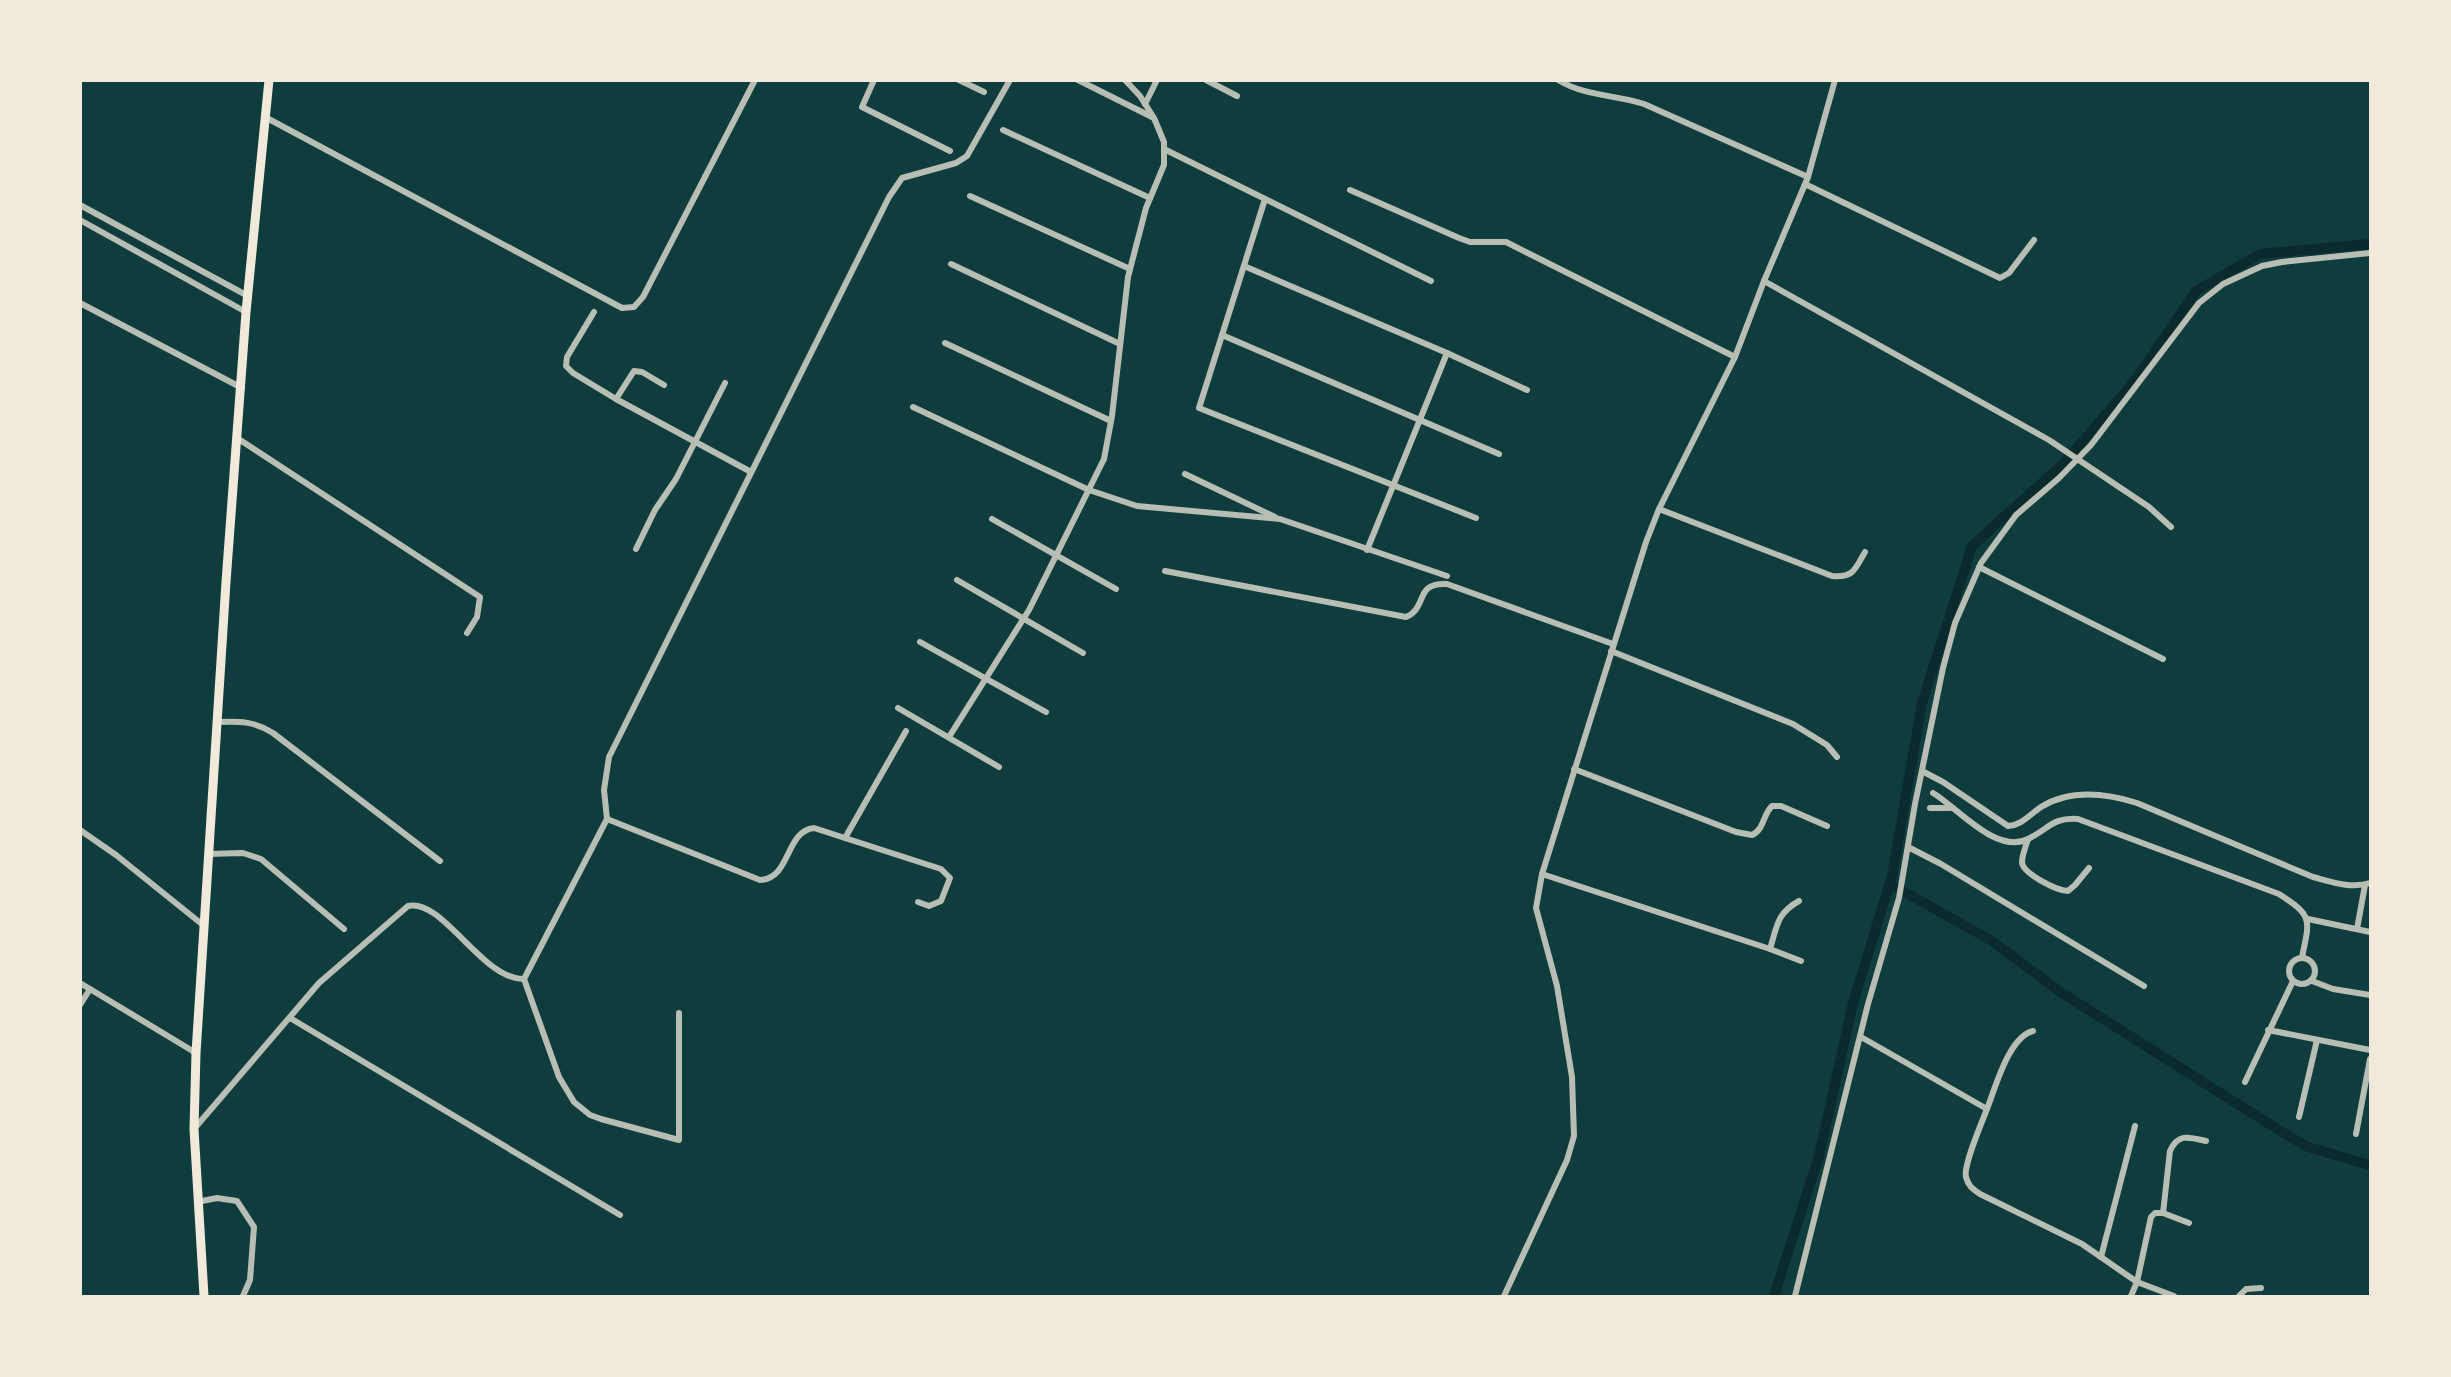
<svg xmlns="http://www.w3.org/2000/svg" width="2451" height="1377" viewBox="0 0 2451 1377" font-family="'Alegreya Sans',sans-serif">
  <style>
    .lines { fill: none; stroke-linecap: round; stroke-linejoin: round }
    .canal { stroke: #0a2a2b; stroke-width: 10 }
    .minor { stroke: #b8beb3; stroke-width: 6 }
    .secondary { stroke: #f1e9da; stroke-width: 9 }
  </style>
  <rect width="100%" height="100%" fill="#0f3d3e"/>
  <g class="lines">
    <g class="canal">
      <polyline points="1892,885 1992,941 2062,993 2282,1132 2308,1147 2370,1165"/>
      <polyline points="1774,1296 1819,1156 1853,1003 1892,876 1922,703 1972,546 2064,463 2134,382 2196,291 2260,254 2370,244"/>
    </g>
    <g class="minor">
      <polyline points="874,80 862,107 950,151"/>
      <polyline points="959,80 984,92"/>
      <polyline points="1078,80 1152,117"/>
      <polyline points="1206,80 1237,96"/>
      <path d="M 1558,80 C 1587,97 1613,94 1644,104 L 1808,177"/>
      <polyline points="1145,104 1157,80"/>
      <polyline points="265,117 622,308 634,307 643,297 755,80"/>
      <polyline points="1003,130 1150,198"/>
      <polyline points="1164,149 1431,281"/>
      <polyline points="1805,184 2000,278 2009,273 2034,240"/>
      <polyline points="1350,190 1459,238 1470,242 1506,242 1735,357"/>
      <polyline points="970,196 1130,269"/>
      <polyline points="1265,199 1199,408 1476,518"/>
      <polyline points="80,205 248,296"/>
      <polyline points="80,220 246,312"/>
      <polyline points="951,264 1120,344"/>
      <polyline points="1244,266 1447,353 1367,550"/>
      <polyline points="1764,281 2049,440 2149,507 2171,527"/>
      <polyline points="80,303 242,388"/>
      <polyline points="594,312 567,357 566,366 573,373 616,399 751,472"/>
      <polyline points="1222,335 1499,454"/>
      <polyline points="945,343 1111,421"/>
      <polyline points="1447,353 1527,390"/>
      <polyline points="616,399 634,371 642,372 664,385"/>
      <polyline points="913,407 1089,490 1137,506 1280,519 1447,576"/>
      <polyline points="237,438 480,597 477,617 467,633"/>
      <polyline points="1185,474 1275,517"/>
      <path d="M 1659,509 L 1832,576 C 1854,578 1855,569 1865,552"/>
      <polyline points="992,519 1116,589"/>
      <polyline points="636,549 655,510 676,479 725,383"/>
      <polyline points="1979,567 2163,659"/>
      <path d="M 1165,571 L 1406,617 C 1428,608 1414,582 1447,584 L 1613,644"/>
      <polyline points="957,580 1083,653"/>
      <polyline points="920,642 1046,712"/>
      <polyline points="1611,651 1793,724 1827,745 1837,757"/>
      <polyline points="898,708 999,767"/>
      <path d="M 218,722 C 239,721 254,721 273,733 L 440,861"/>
      <polyline points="949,737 1029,610 1104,459 1112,416 1128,277 1146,208 1164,165 1164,142 1154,118 1140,96 1125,80"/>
      <path d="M 1574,769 L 1736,832 L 1752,835 C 1764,830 1763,814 1772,806 L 1781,806 L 1827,826"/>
      <path d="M 1922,771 L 1943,782 L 2008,826 C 2022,825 2029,815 2041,807 C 2070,789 2105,793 2137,803 L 2313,877 C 2332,882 2351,889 2370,883"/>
      <path d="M 1933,793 C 1957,807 1996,855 2028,839 C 2049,829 2052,817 2078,819 L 2279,894 C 2313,916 2310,919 2302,957"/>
      <polyline points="1930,808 1950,808"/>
      <path d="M 607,819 L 760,880 C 791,879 785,831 814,828 L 941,869 L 950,878 L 941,901 L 929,906 L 918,902"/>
      <polyline points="80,830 116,855 203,925"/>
      <polyline points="845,838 906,731"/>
      <path d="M 2028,839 C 2026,846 2022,855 2022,862 C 2022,873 2057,891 2068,891 L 2075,885 L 2089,868"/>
      <polyline points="1908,847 1941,864 2144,986"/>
      <polyline points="208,854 243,853 261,859 344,929"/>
      <polyline points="1542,874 1770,949 1801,961"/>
      <polyline points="2308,919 2370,932"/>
      <polyline points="2357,929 2365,885"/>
      <path d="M 1770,949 C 1777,926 1777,913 1799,901"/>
      <circle cx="2302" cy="971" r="13"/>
      <polyline points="524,979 607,819 604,790 609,757 889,197 902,178 956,163 967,156 1010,80"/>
      <polyline points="524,979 559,1077 574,1102 590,1115 601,1119 679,1140 679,1013"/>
      <polyline points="2312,981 2333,989 2370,995"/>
      <polyline points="80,983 196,1053"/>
      <polyline points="80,1005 90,989"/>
      <polyline points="290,1018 620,1215"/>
      <polyline points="2268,1030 2370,1050"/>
      <path d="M 1861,1037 L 1987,1109 C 1982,1122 1963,1166 1966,1177 C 1968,1186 1973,1189 1980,1194 L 2082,1244 L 2137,1282 L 2174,1296"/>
      <polyline points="2245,1082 2293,981"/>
      <path d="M 1987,1109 C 1996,1086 2009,1037 2033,1031"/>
      <polyline points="2299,1117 2317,1040"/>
      <path d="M 194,1129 L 319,983 L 408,906 C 443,898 482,980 524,979"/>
      <polyline points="2356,1134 2370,1059"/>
      <polyline points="197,1202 217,1198 237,1201 254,1227 250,1280 243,1296"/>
      <path d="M 2163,1213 L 2170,1151 C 2178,1133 2189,1137 2206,1141"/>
      <polyline points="2101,1257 2135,1126"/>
      <polyline points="1504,1296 1567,1160 1574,1136 1572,1077 1557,986 1536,908 1542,874 1646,542 1659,509 1735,357 1764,281 1808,177 1835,80"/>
      <polyline points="1795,1296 1868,1004 1899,898 1915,804 1943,668 1955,623 1981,563 2016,515 2059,478 2091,445 2199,303 2223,284 2262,266 2282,262 2370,253"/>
      <polyline points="2131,1296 2137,1282 2151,1217 2155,1213 2163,1213 2189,1223"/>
      <polyline points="2239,1296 2246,1289 2261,1288"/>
    </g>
    <polyline class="secondary" points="204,1296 194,1129 196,1053 226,582 246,312 269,80"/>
  </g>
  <rect width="2451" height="1377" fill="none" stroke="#f1e9da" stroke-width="164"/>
</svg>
